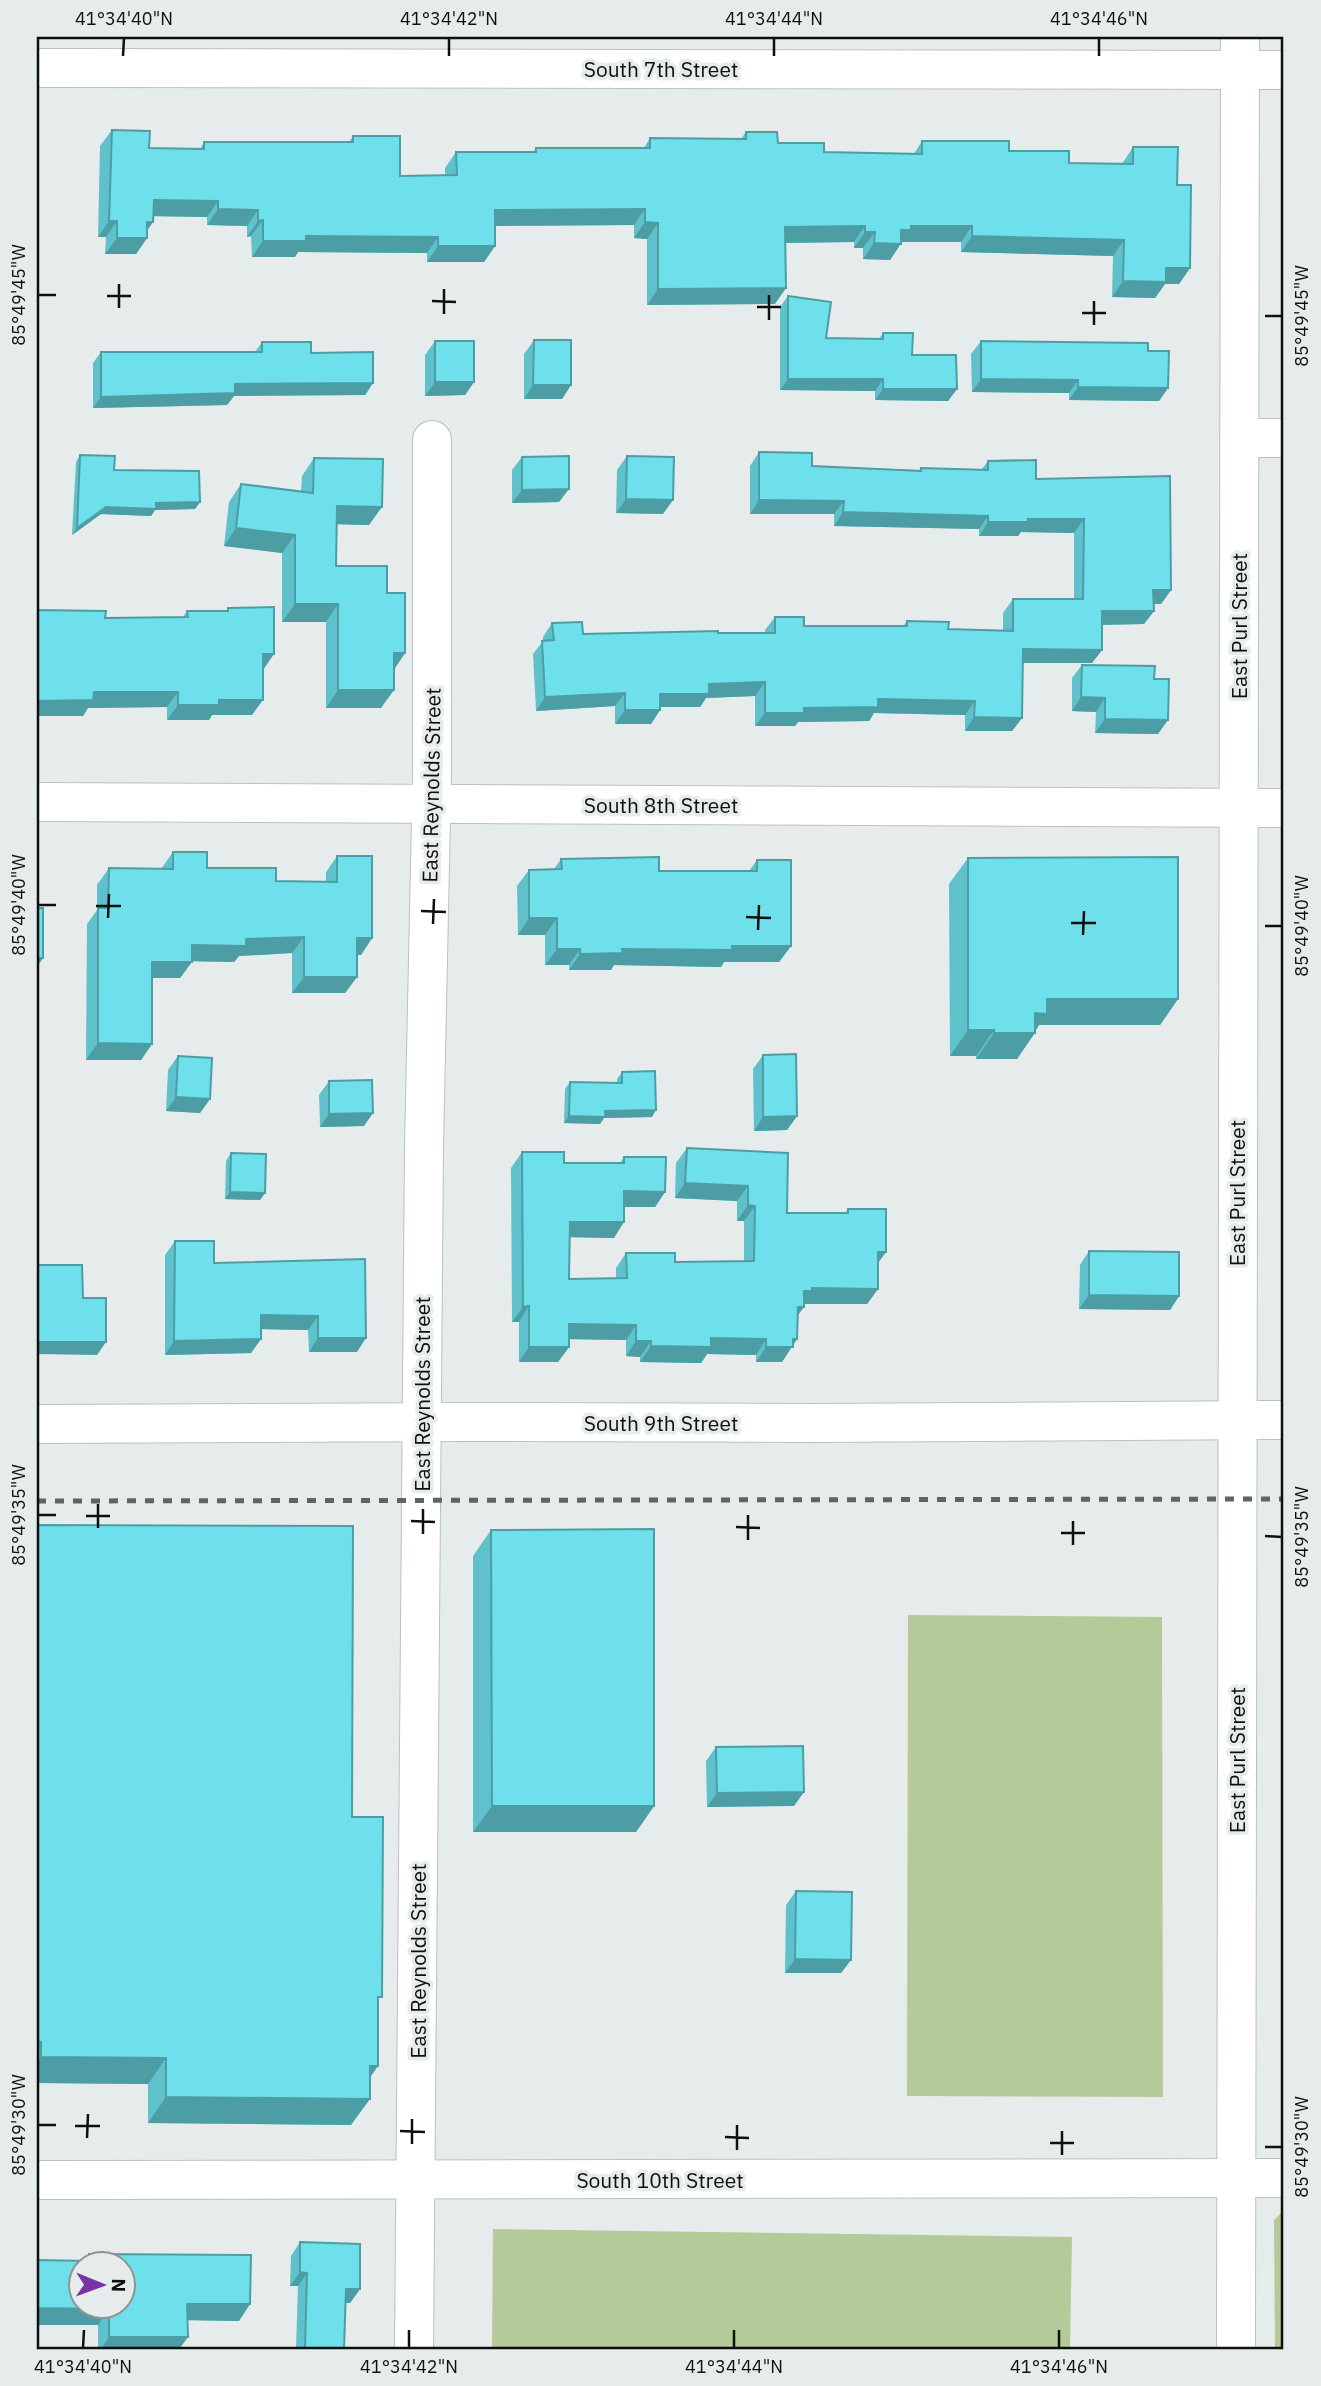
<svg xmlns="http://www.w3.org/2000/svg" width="1321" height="2386" viewBox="0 0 1321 2386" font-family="'IBM Plex Sans',sans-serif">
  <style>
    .green { fill: #b4ca98 }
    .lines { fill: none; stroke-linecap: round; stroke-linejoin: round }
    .minor-casing { stroke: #bbc1bf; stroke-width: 40 }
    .minor { stroke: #fff; stroke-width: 38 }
    .rail { stroke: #606463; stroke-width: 5; stroke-dasharray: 9 9; stroke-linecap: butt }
    .wall { fill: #5fc1cb }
    .shaded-wall { fill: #4d9da5 }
    .building { fill: #6ee0ec; stroke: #4d9da5; stroke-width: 2; fill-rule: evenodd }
    .ticks { fill: none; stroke: #0e100f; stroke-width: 2.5 }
    .labels { text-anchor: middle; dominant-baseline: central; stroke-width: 7; stroke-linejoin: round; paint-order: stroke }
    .street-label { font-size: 21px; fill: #0e100f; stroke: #e6eceb }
    .neatline { fill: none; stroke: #0e100f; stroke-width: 2.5 }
    .ticks-label { font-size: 18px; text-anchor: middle; fill: #0e100f }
  </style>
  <rect width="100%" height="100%" fill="#e6eceb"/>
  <g class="green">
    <polygon points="908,1615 1162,1617 1163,2097 907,2096"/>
    <polygon points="1284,2201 1284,2349 1275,2349 1274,2220 1283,2211"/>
    <polygon points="493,2229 1072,2237 1070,2349 492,2349"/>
  </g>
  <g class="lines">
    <g class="minor-casing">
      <g id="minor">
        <polyline points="37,68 1284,70"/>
        <polyline points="1240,438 1284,438"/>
        <polyline points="37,802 1284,808"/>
        <polyline points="37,1424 468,1422 810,1423 1284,1420"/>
        <polyline points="37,2180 1284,2178"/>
        <polyline points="414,2349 424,1147 432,772 432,440"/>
        <polyline points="1236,2349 1240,37"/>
      </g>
    </g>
    <use href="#minor" class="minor"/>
    <polyline class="rail" points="37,1501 1284,1499"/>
  </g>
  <g class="wall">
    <polygon points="112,130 149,148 200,149 204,142 349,142 353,136 400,176 445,175 445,168 456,152 533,152 536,148 644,148 650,138 741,139 746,132 778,143 824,152 914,154 922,141 1009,151 1069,163 1122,164 1133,147 1177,185 1190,268 1179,284 1165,284 1155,298 1112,297 1113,256 961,252 961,242 902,242 890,260 863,259 863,248 854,248 854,242 785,243 775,304 647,305 647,239 634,238 634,225 495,226 495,246 484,262 427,262 427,253 298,252 295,257 252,257 251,236 247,237 247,226 207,225 207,217 153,216 153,222 147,230 147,238 136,254 105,254 106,237 98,237 100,146"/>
    <polygon points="788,296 826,338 879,339 883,333 957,389 948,401 875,400 875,391 780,390 780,307"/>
    <polygon points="534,340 571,385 562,399 524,399 524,354"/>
    <polygon points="435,341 474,382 465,395 425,396 425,355"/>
    <polygon points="981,341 1148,351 1168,388 1159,401 1069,400 1069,393 972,392 971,354"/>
    <polygon points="262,342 311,353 373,383 365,395 234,396 227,405 93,408 93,363 101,352 255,352"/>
    <polygon points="759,452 812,466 919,470 921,468 982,469 988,461 1036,479 1171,590 1161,604 1154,604 1154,611 1144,624 1102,625 1102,650 1092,663 1023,663 1022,718 1012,731 965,731 965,715 874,713 869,721 798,722 795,726 755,726 755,696 706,698 700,707 660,707 660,710 651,724 615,724 615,706 536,711 533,654 543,641 543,637 552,623 583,634 765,633 765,630 775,617 804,626 903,626 907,621 948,629 1003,630 1003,613 1013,599 1074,599 1074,533 1021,532 1018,536 979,536 979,529 834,526 834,514 750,514 750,466"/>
    <polygon points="80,455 114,470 200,502 195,509 155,510 151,516 101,514 72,535 76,462"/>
    <polygon points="627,456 663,514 616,513 617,470"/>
    <polygon points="522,457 559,502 512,503 512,470"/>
    <polygon points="314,458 369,525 337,524 336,566 387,593 405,653 394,669 381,708 326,708 326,622 282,622 282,553 224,546 229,502 241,484 301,491 302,476"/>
    <polygon points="228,608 263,670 252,715 212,715 209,720 167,720 167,707 88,708 83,716 105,618 183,617 187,611 226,611"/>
    <polygon points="1082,665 1154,679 1158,734 1095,733 1096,712 1072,711 1072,678"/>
    <polygon points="173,852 207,868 276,881 326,882 326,872 337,856 372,938 361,955 357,955 357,977 345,993 292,993 292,953 239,956 234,962 192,961 180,978 152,978 152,1044 141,1060 86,1060 87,924 97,910 97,885 109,868 161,869"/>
    <polygon points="968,858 1178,999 1160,1025 1039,1025 1017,1059 976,1059 976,1056 950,1056 949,884"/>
    <polygon points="561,859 659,871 749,871 757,860 791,946 779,962 724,962 721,967 614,965 611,970 569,970 569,965 545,965 545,935 518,935 517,886 529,870 554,869"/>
    <polygon points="763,1055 797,1116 787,1130 754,1131 753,1069"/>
    <polygon points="178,1056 210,1099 200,1113 166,1111 168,1070"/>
    <polygon points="622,1072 652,1117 604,1118 600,1124 564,1123 565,1089 570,1082 617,1083 617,1079"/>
    <polygon points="329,1081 364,1126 320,1127 319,1095"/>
    <polygon points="687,1148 788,1153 787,1213 845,1213 848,1209 886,1252 878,1263 878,1289 867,1304 804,1304 798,1315 797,1339 782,1362 756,1362 756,1355 707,1354 701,1363 640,1362 640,1357 626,1356 626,1340 569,1339 569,1347 558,1362 519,1362 519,1322 512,1322 511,1168 522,1152 564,1163 620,1163 624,1157 665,1192 655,1207 624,1207 614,1238 570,1237 569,1279 616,1278 616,1268 626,1253 675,1262 744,1261 744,1221 737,1221 737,1201 675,1198 676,1163"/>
    <polygon points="231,1153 265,1193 260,1200 225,1199 226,1161"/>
    <polygon points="175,1241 214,1263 365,1259 357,1352 309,1352 308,1330 261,1329 261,1339 251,1353 165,1355 165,1255"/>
    <polygon points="1089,1251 1179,1296 1170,1310 1079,1309 1080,1265"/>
    <polygon points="37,1525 352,1817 378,2003 370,2078 351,2125 148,2123 148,2084 37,2083"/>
    <polygon points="491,1530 654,1806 636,1832 473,1832 473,1556"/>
    <polygon points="716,1747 794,1806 707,1807 706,1761"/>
    <polygon points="796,1891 851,1960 841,1973 785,1973 786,1905"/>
    <polygon points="300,2242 360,2289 350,2303 345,2303 344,2349 296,2349 298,2286 290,2286 291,2256"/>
    <polygon points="89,2254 250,2304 239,2321 187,2320 188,2337 179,2349 98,2349 98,2325 84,2261"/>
  </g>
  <g class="shaded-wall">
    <polygon points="154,200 218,201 207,217 143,216"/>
    <polygon points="218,209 258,210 247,226 207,225"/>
    <polygon points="645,209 634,225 484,226 495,210"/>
    <polygon points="263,220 251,236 247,237 258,221"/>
    <polygon points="109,221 117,221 106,237 98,237"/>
    <polygon points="147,222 153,222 142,238"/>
    <polygon points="645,222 658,223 647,239 634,238"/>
    <polygon points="865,226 854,242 774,243 785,227"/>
    <polygon points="911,226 972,226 961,242 902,242 890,260 863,259 874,243"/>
    <polygon points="865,232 875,232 863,248 854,248"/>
    <polygon points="306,236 438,237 427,253 298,252 295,257 252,257 263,241"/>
    <polygon points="972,236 1124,240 1113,256 961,252"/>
    <polygon points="117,238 147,238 136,254 105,254"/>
    <polygon points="438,246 495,246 484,262 427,262"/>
    <polygon points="1166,268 1190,268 1179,284 1165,284 1155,298 1112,297 1123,281"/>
    <polygon points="786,288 775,304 647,305 658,289"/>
    <polygon points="788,379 883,379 875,391 780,390"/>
    <polygon points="981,379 1078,380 1069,393 972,392"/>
    <polygon points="435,382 474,382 465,395 425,396"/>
    <polygon points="373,383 365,395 234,396 227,405 93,408 101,397 235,384"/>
    <polygon points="533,385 571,385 562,399 524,399"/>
    <polygon points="1078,387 1168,388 1159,401 1069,400"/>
    <polygon points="883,389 957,389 948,401 875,400"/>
    <polygon points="569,489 559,502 512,503 522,490"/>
    <polygon points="626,499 673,500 663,514 616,513"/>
    <polygon points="759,500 844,501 834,514 750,514"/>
    <polygon points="200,502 195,509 155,510 151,516 101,514 72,535 77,528 106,507 156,503"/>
    <polygon points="337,506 382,507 369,525 325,524"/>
    <polygon points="843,512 988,516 979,529 834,526"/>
    <polygon points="1028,519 1084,519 1074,533 1021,532 1018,536 979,536 988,522"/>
    <polygon points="236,528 295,535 282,553 224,546"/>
    <polygon points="1153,590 1171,590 1161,604 1144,604"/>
    <polygon points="295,604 338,604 326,622 282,622"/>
    <polygon points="1102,611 1154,611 1144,624 1093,625"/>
    <polygon points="1023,649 1102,650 1092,663 1013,663"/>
    <polygon points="394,653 405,653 393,671"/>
    <polygon points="263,654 274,654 263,670"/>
    <polygon points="765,682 755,696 706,698 700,707 651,707 660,694 709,684"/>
    <polygon points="338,690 394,690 381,708 326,708"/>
    <polygon points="94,692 178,692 167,707 88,708 83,716 37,716 37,701"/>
    <polygon points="625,693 615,706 536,711 545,697"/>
    <polygon points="1081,697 1105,698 1096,712 1072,711"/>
    <polygon points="878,699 975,701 965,715 874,713 869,721 798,722 795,726 755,726 765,713"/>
    <polygon points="219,700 263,700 252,715 212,715 209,720 167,720 178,705"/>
    <polygon points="625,710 660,710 651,724 615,724"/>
    <polygon points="974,717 1022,718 1012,731 965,731"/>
    <polygon points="1105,719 1168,720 1158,734 1095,733"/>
    <polygon points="529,918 557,918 545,935 518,935"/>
    <polygon points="304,937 292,953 239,956 234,962 180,961 192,945 246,939"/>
    <polygon points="357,938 372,938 361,955 345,954"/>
    <polygon points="732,946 791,946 779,962 724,962 721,967 614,965 611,970 569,970 580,954 622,949"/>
    <polygon points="557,949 580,949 569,965 545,965"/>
    <polygon points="37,958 43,958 37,967"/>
    <polygon points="152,962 192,962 180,978 141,978"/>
    <polygon points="304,977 357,977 345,993 292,993"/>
    <polygon points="1047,999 1178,999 1160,1025 1039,1025 1034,1033 1035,1033 1017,1059 976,1059 994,1033 1035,1013"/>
    <polygon points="968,1030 994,1030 976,1056 950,1056"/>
    <polygon points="98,1043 152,1044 141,1060 86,1060"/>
    <polygon points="176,1097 210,1099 200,1113 166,1111"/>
    <polygon points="656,1110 652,1117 604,1118 600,1124 564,1123 569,1116 605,1111"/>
    <polygon points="373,1113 364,1126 320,1127 329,1114"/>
    <polygon points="797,1116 787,1130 754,1131 763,1117"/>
    <polygon points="685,1183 748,1186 737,1201 675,1198"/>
    <polygon points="624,1191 665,1192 655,1207 614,1207"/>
    <polygon points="230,1192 265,1193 260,1200 225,1199"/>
    <polygon points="748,1205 755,1206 744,1221 737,1221"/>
    <polygon points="570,1222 624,1222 614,1238 559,1237"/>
    <polygon points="878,1252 886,1252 875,1267"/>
    <polygon points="812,1288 878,1289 867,1304 803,1304 804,1291"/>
    <polygon points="1089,1295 1179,1296 1170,1310 1079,1309"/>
    <polygon points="529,1306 519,1322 512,1322 523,1307"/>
    <polygon points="798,1307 804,1307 793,1322"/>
    <polygon points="261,1315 318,1316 308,1330 251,1329"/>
    <polygon points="569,1324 636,1325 626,1340 559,1339"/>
    <polygon points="318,1338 366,1338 357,1352 309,1352"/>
    <polygon points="711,1338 766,1339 756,1355 707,1354 701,1363 640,1362 651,1346"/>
    <polygon points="261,1339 251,1353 165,1355 174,1341"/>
    <polygon points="793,1339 797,1339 782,1362 756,1362 766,1347"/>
    <polygon points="636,1341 651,1341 640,1357 626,1356"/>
    <polygon points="37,1342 106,1342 97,1355 37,1354"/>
    <polygon points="529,1347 569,1347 558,1362 519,1362"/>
    <polygon points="804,1792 794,1806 707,1807 717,1793"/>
    <polygon points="492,1806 654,1806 636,1832 473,1832"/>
    <polygon points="795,1959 851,1960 841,1973 785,1973"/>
    <polygon points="41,2057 166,2058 148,2084 37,2083 37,2063"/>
    <polygon points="370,2066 378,2066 360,2092"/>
    <polygon points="166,2097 370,2099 351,2125 148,2123"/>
    <polygon points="300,2272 307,2273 298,2286 290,2286"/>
    <polygon points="346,2289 360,2289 350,2303 336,2303"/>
    <polygon points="187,2304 250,2304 239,2321 176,2320"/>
    <polygon points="37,2308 109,2309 98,2325 37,2325"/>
    <polygon points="109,2337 188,2337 179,2349 101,2349"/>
  </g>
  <g class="building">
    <polygon points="112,130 150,131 149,148 204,149 204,142 353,142 353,136 400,136 400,176 457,175 456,152 536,152 536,148 650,148 650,138 746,139 746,132 777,132 778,143 824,143 824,152 922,154 922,141 1009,141 1009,151 1069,151 1069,163 1133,164 1133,147 1178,147 1177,185 1191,185 1190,268 1166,268 1166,282 1123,281 1124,240 972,236 972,226 911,226 911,230 901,230 901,244 874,243 875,232 865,232 865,226 785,227 786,288 658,289 658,223 645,222 645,209 495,210 495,246 438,246 438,237 306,236 306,241 263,241 263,220 258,221 258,210 218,209 218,201 154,200 153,222 147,222 147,238 117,238 117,221 109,221"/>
    <polygon points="788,296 831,302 826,338 883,339 883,333 913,333 912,355 956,355 957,389 883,389 883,379 788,379"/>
    <polygon points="534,340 571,340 571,385 533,385"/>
    <rect x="435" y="341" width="39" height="41"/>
    <polygon points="981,341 1148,343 1148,351 1169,351 1168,388 1078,387 1078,380 981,379"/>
    <polygon points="262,342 311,342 311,353 373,352 373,383 235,384 235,393 101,397 101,352 262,352"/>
    <polygon points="759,452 812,453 812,466 921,471 921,468 988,470 988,461 1036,460 1036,479 1170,476 1171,590 1153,590 1154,611 1102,611 1102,650 1023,649 1022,718 974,717 975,701 878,699 878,707 804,708 804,713 765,713 765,682 709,684 709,694 660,694 660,710 625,710 625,693 545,697 542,641 554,640 552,623 582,622 583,634 718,631 718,633 775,633 775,617 804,617 804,626 907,626 907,621 949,622 948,629 1013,631 1013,599 1083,599 1084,519 1028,519 1028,522 988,522 988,516 843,512 844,501 759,500"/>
    <polygon points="80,455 115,456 114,470 199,471 200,502 156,503 156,509 106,507 77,528"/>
    <polygon points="569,456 569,489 522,490 522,457"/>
    <polygon points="627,456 674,457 673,500 626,499"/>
    <polygon points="314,458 383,459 382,507 337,506 336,566 387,566 387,593 405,593 405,653 394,653 394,690 338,690 338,604 295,604 295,535 236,528 241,484 313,493"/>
    <polygon points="274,607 274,654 263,654 263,700 219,700 219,705 178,705 178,692 94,692 93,700 37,701 37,610 106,611 105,618 188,617 187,611 228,611 228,608"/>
    <polygon points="1082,665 1155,666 1154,679 1169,679 1168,720 1105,719 1105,698 1081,697"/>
    <polygon points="173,852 207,852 207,868 276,868 276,881 337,882 337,856 372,856 372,938 357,938 357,977 304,977 304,937 246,939 246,946 192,945 192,962 152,962 152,1044 98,1043 98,908 108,908 109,868 173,869"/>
    <polygon points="659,857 659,871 757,871 757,860 791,860 791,946 732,946 732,950 622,949 623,953 580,954 580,949 557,949 557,918 529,918 529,870 562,869 561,859"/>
    <polygon points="1178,857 1178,999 1047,999 1047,1014 1035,1013 1035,1033 994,1033 994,1030 968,1030 968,858"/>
    <rect x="37" y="908" width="6" height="50"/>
    <polygon points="796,1054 797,1116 763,1117 763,1055"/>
    <polygon points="178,1056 212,1058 210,1099 176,1097"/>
    <polygon points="655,1071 656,1110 605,1111 605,1117 569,1116 570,1082 622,1083 622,1072"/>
    <polygon points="372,1080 373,1113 329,1114 329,1081"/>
    <polygon points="687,1148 788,1153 787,1213 848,1213 848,1209 886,1209 886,1252 878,1252 878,1289 812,1288 812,1291 804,1291 804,1307 798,1307 797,1339 793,1339 793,1347 766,1347 766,1339 711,1338 711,1347 651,1346 651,1341 636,1341 636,1325 569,1324 569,1347 529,1347 529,1306 523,1307 522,1152 564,1152 564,1163 624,1163 624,1157 666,1157 665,1192 624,1191 624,1222 570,1222 569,1279 627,1278 626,1253 675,1253 675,1262 754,1261 755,1206 748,1205 748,1186 685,1183"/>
    <polygon points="231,1153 266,1154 265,1193 230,1192"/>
    <polygon points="175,1241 214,1241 214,1263 365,1259 366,1338 318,1338 318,1316 261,1315 261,1339 174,1341"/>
    <polygon points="1089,1251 1179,1252 1179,1296 1089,1295"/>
    <polygon points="37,1265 82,1265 83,1298 106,1298 106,1342 37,1342"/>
    <polygon points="37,1525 353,1526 352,1817 383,1817 382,1997 378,1997 378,2066 370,2066 370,2099 166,2097 166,2058 41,2057 41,2042 37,2042"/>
    <polygon points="654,1529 654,1806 492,1806 491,1530"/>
    <polygon points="803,1746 804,1792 717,1793 716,1747"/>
    <polygon points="796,1891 852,1892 851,1960 795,1959"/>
    <polygon points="300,2242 360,2244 360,2289 346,2289 344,2349 305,2349 307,2273 300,2272"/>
    <path d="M 89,2254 L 251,2255 L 250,2304 L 187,2304 L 188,2337 L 109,2337 L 109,2309 L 37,2308 L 37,2260 L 89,2261 ZM 80,2264 L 122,2264 L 122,2306 L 80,2306 Z"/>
  </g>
  <path class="ticks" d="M 123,56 L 124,38M 449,56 L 449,38M 774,56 L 774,38M 1099,56 L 1099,38M 38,295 L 56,295M 107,296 L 131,296M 432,301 L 456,302M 757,307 L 781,307M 119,308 L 119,284M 1082,313 L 1106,313M 444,314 L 444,289M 1265,316 L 1282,316M 769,320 L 769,295M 1094,325 L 1094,301M 38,905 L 56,905M 96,906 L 121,906M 421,911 L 446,912M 746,917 L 771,918M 108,918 L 109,894M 1071,923 L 1096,923M 433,924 L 434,899M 1265,926 L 1282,926M 758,930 L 759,905M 1083,935 L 1084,911M 38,1515 L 56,1515M 86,1516 L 110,1516M 411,1521 L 435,1522M 736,1527 L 760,1528M 98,1528 L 98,1504M 1061,1533 L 1085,1533M 423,1534 L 423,1509M 1265,1536 L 1282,1537M 748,1540 L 748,1515M 1073,1545 L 1073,1521M 38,2125 L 56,2125M 75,2126 L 100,2126M 400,2131 L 425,2132M 725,2137 L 749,2138M 87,2138 L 88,2114M 1050,2143 L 1074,2143M 412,2144 L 412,2119M 1265,2147 L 1282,2147M 737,2150 L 737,2125M 1062,2155 L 1062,2131M 83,2348 L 84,2330M 409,2348 L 409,2330M 734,2348 L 734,2330M 1059,2348 L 1059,2330"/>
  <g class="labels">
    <g class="street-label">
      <text x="661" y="69">South 7th Street</text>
      <text transform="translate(1239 626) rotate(-90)">East Purl Street</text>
      <text transform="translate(431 785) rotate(-89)">East Reynolds Street</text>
      <text x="661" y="805">South 8th Street</text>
      <text transform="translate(1237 1193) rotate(-90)">East Purl Street</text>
      <text transform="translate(422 1394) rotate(-90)">East Reynolds Street</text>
      <text x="661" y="1423">South 9th Street</text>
      <text transform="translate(1237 1760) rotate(-90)">East Purl Street</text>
      <text transform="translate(418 1961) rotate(-90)">East Reynolds Street</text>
      <text x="660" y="2180">South 10th Street</text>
    </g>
  </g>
  <rect width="1321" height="2386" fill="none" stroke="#e6eceb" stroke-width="77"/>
  <g transform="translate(102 2285) rotate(91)"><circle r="33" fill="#e6eceb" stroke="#909493" stroke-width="2"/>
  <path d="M0-5L12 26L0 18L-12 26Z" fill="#7933a6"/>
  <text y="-10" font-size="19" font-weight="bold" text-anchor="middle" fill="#0e100f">N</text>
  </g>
  <rect x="38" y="38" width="1244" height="2310" class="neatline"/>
  <g class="ticks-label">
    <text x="124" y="25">41°34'40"N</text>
    <text x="449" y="25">41°34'42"N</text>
    <text x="774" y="25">41°34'44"N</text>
    <text x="1099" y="25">41°34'46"N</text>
    <text transform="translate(19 295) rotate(-90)" y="6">85°49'45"W</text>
    <text transform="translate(1302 316) rotate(-90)" y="6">85°49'45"W</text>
    <text transform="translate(19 905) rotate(-90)" y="6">85°49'40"W</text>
    <text transform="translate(1302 926) rotate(-90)" y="6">85°49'40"W</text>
    <text transform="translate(19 1515) rotate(-90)" y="6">85°49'35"W</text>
    <text transform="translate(1302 1537) rotate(-90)" y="6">85°49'35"W</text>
    <text transform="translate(19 2125) rotate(-90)" y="6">85°49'30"W</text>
    <text transform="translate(1302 2147) rotate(-90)" y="6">85°49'30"W</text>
    <text x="83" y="2373">41°34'40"N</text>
    <text x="409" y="2373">41°34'42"N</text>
    <text x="734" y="2373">41°34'44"N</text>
    <text x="1059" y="2373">41°34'46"N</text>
  </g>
</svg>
